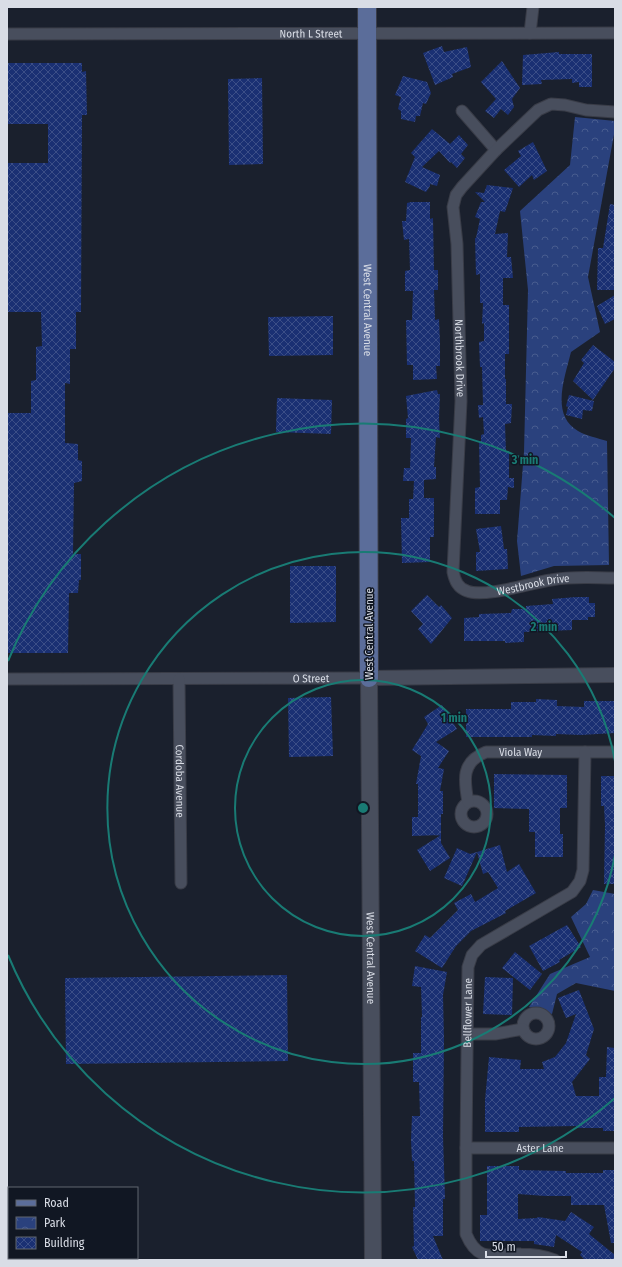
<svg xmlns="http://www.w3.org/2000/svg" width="622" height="1267" viewBox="0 0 622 1267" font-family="'Fira Sans Condensed',sans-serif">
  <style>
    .park { fill: url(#park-crowns) }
    .building { fill: url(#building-cross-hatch) }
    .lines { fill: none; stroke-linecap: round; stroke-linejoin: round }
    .minor-casing { stroke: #393c47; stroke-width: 13 }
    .tertiary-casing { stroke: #393c47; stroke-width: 16 }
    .secondary-casing { stroke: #393c47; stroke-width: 18 }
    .primary-casing { stroke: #393c47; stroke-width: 20 }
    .minor { stroke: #484e5d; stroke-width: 11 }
    .tertiary { stroke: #484e5d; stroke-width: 14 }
    .secondary { stroke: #484e5d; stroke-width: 16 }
    .primary { stroke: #5b6d9a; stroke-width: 18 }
    .ring { fill: none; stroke: #197b74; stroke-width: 2 }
    .labels { text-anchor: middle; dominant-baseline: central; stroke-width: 3; stroke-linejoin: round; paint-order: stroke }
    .street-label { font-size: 11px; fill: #d9dde6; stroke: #111723 }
    .centre { fill: #197b74; stroke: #111723; stroke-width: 2 }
    .ring-label { font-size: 12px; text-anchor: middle; font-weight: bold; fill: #197b74; stroke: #111723; stroke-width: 3; stroke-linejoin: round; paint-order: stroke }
  </style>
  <defs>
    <pattern id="park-crowns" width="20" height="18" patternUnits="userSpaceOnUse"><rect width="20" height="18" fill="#2a417d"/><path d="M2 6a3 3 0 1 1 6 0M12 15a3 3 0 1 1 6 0" fill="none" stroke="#485c8f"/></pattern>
    <pattern id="building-cross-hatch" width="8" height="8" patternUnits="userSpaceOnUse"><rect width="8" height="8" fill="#1a3073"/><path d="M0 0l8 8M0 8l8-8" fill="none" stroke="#3b4e87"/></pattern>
  </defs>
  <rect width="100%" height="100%" fill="#1a202d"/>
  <g class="park">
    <path d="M 575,117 L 615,121 L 615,129 L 588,277 L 600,332 L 571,352 C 565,377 550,415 578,431 C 586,436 598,438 607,441 L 609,565 L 554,566 L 521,576 L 517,541 L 524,452 L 528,290 L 520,211 L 570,165 Z"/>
    <polygon points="593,890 615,894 615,991 576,983 557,994 552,1014 529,1007 550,974 590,957 571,917 586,904"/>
  </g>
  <g class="building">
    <polygon points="442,46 444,52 467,47 471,67 452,74 453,77 435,85 423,53"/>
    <polygon points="559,52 559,54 592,54 592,87 579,87 579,82 572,83 572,79 541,80 542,84 522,85 523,55"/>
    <polygon points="502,61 520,88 512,99 514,107 508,115 501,109 494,118 485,111 496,99 481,82"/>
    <polygon points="7,63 82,63 82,72 86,71 87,115 82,115 81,312 76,312 76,349 70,349 70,384 65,383 65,443 78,444 78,460 82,461 82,481 74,483 73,554 81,554 81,580 79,580 78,593 69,593 68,653 7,653 7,413 31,413 31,381 36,380 36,347 42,346 41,312 7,312 7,163 48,163 48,124 7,124"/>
    <polygon points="403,76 427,82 431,93 426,104 423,103 420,116 416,116 415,122 401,119 401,111 398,109 401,97 395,95"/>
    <polygon points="262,78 263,164 229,165 228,79"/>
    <polygon points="432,129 450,144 459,135 468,145 461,154 465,158 457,168 451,162 450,163 439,151 422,167 440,175 437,186 430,184 430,186 426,192 405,182 415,157 411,153"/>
    <polygon points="533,142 547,171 534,180 532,175 519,187 504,170 521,156 518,151"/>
    <polygon points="487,185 513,188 505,212 500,211 495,234 508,233 507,257 511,257 513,278 503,278 503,305 509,305 509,354 505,354 505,379 506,379 506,404 512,404 511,423 505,424 506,452 509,451 509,478 514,478 514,488 508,487 507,500 500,500 500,514 475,514 475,488 480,487 479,442 481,441 481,435 484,434 483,417 479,418 478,405 483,405 482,367 480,367 479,342 484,341 484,323 482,324 483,303 480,303 480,274 476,275 475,238 476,238 480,219 475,217 481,202 485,202 475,192 484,193"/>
    <polygon points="411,202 430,202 430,219 433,218 434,270 438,270 438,290 434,290 435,320 439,319 440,342 440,366 436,366 437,379 413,380 413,365 407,365 406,320 412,320 413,291 405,291 405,271 410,270 409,239 404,240 402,221 406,221 407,203"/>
    <polygon points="610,204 615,205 615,290 597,290 598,248 603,248"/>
    <polygon points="615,295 615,319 605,324 597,306"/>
    <polygon points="333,316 333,355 269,356 268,317"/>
    <polygon points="593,345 615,362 615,368 593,400 573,381 584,363 581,360"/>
    <polygon points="437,390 438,394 440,394 439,418 440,438 436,437 434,467 436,467 436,479 424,480 424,498 434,498 434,537 430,537 430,562 402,563 401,518 409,518 409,499 413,499 414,481 403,481 404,468 410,468 411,438 406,438 406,419 408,418 406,396"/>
    <polygon points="569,395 594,401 592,411 583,410 582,419 566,415 568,407 566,406"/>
    <polygon points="277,398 332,400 331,434 276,432"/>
    <polygon points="501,526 504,549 507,549 508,569 476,571 476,552 480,552 476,529"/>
    <polygon points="290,566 336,566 336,622 290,623"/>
    <polygon points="427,595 439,607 441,605 452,618 431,644 418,629 423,624 411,611"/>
    <polygon points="576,597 589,597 589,603 595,603 595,617 588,617 588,620 572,620 572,630 524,632 524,642 505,643 505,641 464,641 464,618 479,617 479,614 511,613 512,609 526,609 526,606 553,604 552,599"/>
    <polygon points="331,697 333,756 289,757 288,698"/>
    <polygon points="536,699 557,700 557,706 584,707 584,701 614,701 615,733 581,735 556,734 556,736 532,735 532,737 466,737 466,709 511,709 511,702 536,702"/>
    <polygon points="442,705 457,729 436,742 449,751 438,768 444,769 440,791 443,791 443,814 441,814 441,843 450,858 430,871 417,850 441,835 412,836 412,817 418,817 418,784 416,784 421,756 412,750 428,724 424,717"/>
    <polygon points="494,774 567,775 567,808 560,808 560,834 563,834 563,857 535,857 535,832 529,832 529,809 494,808"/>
    <polygon points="601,776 615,776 615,884 604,884 605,825 604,806 601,806"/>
    <polygon points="500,845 507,872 519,864 536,893 505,911 506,913 471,931 456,946 442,968 415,951 425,935 430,938 458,910 454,903 471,894 475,902 498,888 488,872 483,874 477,852"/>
    <polygon points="457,848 470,854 477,852 462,886 444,878"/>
    <polygon points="567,925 581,947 559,960 560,962 543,971 529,946"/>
    <polygon points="515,952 542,974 530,990 502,968"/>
    <polygon points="415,966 447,972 443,995 444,1039 443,1136 445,1199 443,1199 443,1236 433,1236 443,1260 418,1260 412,1247 414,1246 413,1207 415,1207 414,1161 412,1161 411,1140 412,1116 420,1116 419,1082 413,1082 413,1053 421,1053 421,1017 422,1017 421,987 412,986"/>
    <polygon points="287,975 288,1061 66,1064 65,978"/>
    <polygon points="485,977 513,978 512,1015 483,1014"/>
    <polygon points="579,990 594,1029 586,1055 590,1059 572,1082 576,1096 599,1096 599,1077 606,1077 607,1047 615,1048 615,1131 603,1131 603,1128 576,1128 576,1126 519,1127 519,1132 485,1132 485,1100 489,1057 521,1060 520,1069 544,1069 542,1062 555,1057 566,1043 576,1014 566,1018 558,998"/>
    <polygon points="487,1166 519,1166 519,1170 566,1171 566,1173 603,1173 603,1170 615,1170 615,1243 611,1243 604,1205 571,1205 571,1196 545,1196 518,1194 518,1219 537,1218 538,1217 565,1221 571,1212 594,1227 589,1234 615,1255 615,1260 585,1260 580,1255 582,1252 556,1235 554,1247 534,1244 534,1241 480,1241 480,1215 487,1215"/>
  </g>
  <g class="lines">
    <g class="minor-casing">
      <g id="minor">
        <polyline points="530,33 533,7"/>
        <path id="s1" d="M 7,34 L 615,33"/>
        <polyline points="462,111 496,150"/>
        <path id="s2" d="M 615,112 L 586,110 L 565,105 L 551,104 L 538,110 L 496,150 L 462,187 L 456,195 L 453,207 L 457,244 L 461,401 L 453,572 C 455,581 458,588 467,591 C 484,598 531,583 551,580 C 572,576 594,578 615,578"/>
        <path id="s3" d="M 7,679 L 369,678"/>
        <path id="s4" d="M 179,679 L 181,883"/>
        <circle cx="474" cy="814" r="13"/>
        <path id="s5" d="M 468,802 C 464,780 461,762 486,752 L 615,752"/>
        <circle cx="536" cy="1026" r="13"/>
        <polyline points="468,1034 495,1034 523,1029"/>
        <path id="s6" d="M 466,1148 L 615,1148"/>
        <path id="s7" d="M 555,1260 C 544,1256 533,1254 521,1254 C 495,1253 479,1265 466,1234 L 466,1148 L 468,967 L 472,955 L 481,945 L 572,892 L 580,881 L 583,870 L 585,752"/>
      </g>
    </g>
    <g class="tertiary-casing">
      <polyline id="tertiary" points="369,678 615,675"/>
    </g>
    <g class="secondary-casing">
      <g id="secondary">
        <path id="s8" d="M 369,678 L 373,1260"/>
      </g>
    </g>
    <g class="primary-casing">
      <g id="primary">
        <path id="s9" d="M 367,7 L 369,678"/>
      </g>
    </g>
    <use href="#minor" class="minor"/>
    <use href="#tertiary" class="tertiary"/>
    <use href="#secondary" class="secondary"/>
    <use href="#primary" class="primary"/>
  </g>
  <g class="ring">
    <circle cx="363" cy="808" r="128"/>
    <path d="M615 855A256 256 0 1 1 615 761"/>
    <path d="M615 1098A384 384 0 0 1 8 955M8 661A384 384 0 0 1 615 518"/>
  </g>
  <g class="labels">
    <g class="street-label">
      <text stroke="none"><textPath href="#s1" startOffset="304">North L Street</textPath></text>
      <text stroke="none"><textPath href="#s9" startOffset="303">West Central Avenue</textPath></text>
      <text stroke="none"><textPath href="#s2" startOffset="361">Northbrook Drive</textPath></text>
      <text stroke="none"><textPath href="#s2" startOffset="667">Westbrook Drive</textPath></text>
      <text transform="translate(369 634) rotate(-90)">West Central Avenue</text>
      <text stroke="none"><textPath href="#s3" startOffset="304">O Street</textPath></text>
      <text stroke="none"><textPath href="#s5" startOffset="94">Viola Way</textPath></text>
      <text stroke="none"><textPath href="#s4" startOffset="102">Cordoba Avenue</textPath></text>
      <text stroke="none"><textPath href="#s8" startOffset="280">West Central Avenue</textPath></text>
      <text stroke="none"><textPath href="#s7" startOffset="321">Bellflower Lane</textPath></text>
      <text stroke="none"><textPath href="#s6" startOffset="74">Aster Lane</textPath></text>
    </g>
  </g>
  <circle cx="363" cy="808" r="6" class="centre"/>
  <g class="ring-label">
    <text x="525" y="464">3 min</text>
    <text x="544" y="631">2 min</text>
    <text x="454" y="722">1 min</text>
  </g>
  <rect width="622" height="1267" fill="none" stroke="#d9dde6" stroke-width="16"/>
  <rect x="8" y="1187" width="130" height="72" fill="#111723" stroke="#616671"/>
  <rect x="16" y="1200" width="20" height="6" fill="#5b6d9a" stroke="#616671"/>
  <text x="44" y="1207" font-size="12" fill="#d9dde6">Road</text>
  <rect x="16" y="1217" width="20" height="12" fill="url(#park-crowns)" stroke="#616671"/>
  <text x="44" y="1227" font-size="12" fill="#d9dde6">Park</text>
  <rect x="16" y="1237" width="20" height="12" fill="url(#building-cross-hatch)" stroke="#616671"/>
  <text x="44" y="1247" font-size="12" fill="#d9dde6">Building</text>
  <path d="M486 1251v6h80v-6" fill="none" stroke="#d9dde6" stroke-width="2"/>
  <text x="492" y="1251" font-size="12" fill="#d9dde6" stroke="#111723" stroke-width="3" paint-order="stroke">50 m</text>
</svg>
